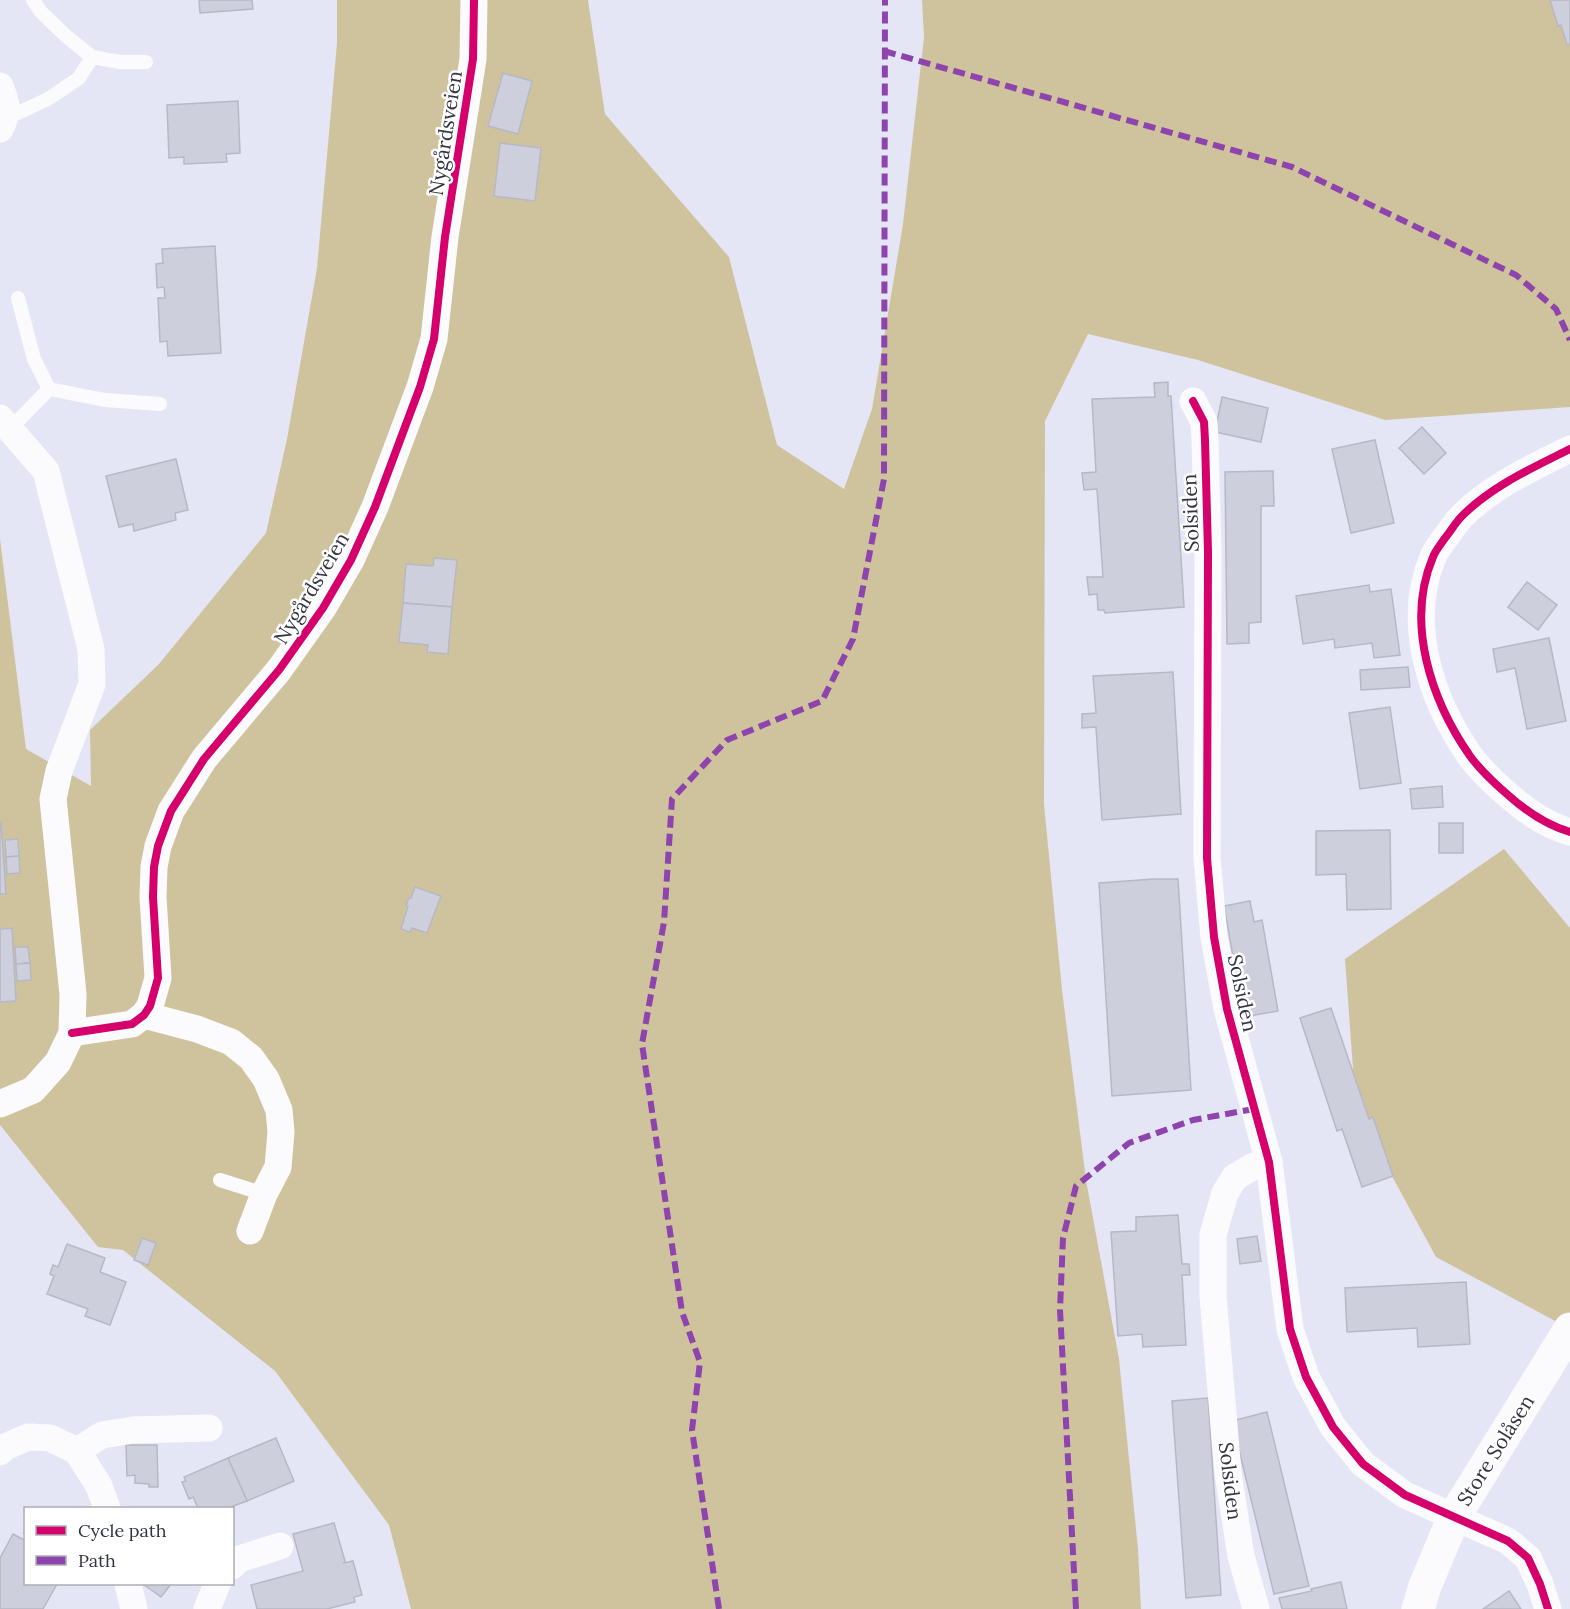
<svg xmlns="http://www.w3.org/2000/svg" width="1570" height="1609" viewBox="0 0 1570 1609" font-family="Lora,serif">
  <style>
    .forest { fill: #cfc39e }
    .building { fill: #cecfdd; stroke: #b7b8c5; stroke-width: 1.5 }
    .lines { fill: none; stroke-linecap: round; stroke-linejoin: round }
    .lane { stroke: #fbfbfe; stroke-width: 14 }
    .street { stroke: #fbfbfe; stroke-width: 27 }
    .secondary { stroke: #fbfbfe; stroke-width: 33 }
    .quiet { stroke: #8e44ad; stroke-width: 6; stroke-dasharray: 12 6; stroke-linecap: butt }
    .cycleway-casing { stroke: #fff; stroke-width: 11 }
    .cycleway { stroke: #d6006c; stroke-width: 8 }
    .labels { text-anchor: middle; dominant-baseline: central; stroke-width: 5; stroke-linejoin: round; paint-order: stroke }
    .street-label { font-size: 20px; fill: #313340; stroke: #fff }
  </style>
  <rect width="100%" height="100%" fill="#e4e6f5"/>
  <g class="forest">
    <polygon points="337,0 588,0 605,114 729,257 777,445 844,489 872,409 903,224 924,37 922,0 1568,0 1570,5 1570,407 1385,420 1198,360 1088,334 1045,421 1044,804 1062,990 1086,1180 1119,1359 1138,1549 1141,1609 411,1609 389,1525 275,1371 123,1250 98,1247 0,1125 0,539 26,749 91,786 90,730 159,664 266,533 287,439 317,268 337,43"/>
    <polygon points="1504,849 1570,928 1570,1329 1436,1257 1356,1110 1345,959"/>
  </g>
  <g class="building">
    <polygon points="199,0 252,0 253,9 200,13"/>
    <polygon points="1550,0 1570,0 1570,44 1567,45 1561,25 1558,26"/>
    <polygon points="503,73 532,81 518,134 488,126"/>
    <polygon points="238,101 240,153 226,154 227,162 184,164 184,157 169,158 167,105"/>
    <polygon points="500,143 541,148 535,201 494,196"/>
    <polygon points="215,246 221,353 168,356 167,341 160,342 158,298 165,298 164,287 157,288 156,264 163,263 162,249"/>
    <polygon points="1168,382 1168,396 1171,396 1184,607 1105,613 1104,610 1098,610 1097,594 1089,595 1087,577 1103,577 1097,489 1084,490 1082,473 1096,472 1092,399 1155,397 1154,383"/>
    <polygon points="1222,397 1268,408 1261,442 1215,432"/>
    <polygon points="1422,427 1446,453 1424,474 1399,448"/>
    <polygon points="1375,440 1394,523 1351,533 1332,449"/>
    <polygon points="176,459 188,510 175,513 176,520 134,531 133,524 119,527 106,476"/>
    <polygon points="1273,471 1274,506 1261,506 1261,622 1249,623 1249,643 1227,644 1225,472"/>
    <polygon points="434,558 457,560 452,607 403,603 406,564 433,566"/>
    <polygon points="1527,582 1557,605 1538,630 1508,607"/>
    <polygon points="1369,585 1370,592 1391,589 1400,655 1374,658 1372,643 1335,648 1334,639 1303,644 1296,596"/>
    <polygon points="403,603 452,607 448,654 427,652 428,645 399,642"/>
    <polygon points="1549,638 1566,721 1527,729 1515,668 1497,672 1493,649"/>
    <polygon points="1408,667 1410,687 1361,690 1360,670"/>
    <polygon points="1173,672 1181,814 1102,820 1096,727 1082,728 1082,714 1096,713 1093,676"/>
    <polygon points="1390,707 1401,783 1360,789 1349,713"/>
    <polygon points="1442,786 1443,807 1412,809 1410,789"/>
    <polygon points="0,822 1,822 6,894 0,894"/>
    <rect x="1439" y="823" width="24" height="30"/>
    <polygon points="1390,830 1391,909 1347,910 1346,874 1316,875 1316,831"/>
    <polygon points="18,839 19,856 6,857 5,840"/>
    <polygon points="19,856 20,873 7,874 6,857"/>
    <polygon points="1154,879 1178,879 1191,1090 1112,1096 1099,883"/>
    <polygon points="415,887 441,896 427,933 412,928 410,932 401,929 408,906 406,905 409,898 411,898"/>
    <polygon points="1250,901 1254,922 1262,920 1278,1011 1244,1017 1224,906"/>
    <polygon points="12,928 16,1001 0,1002 0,929"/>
    <polygon points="15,947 28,947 30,963 16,964"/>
    <polygon points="30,963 31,980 17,981 16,964"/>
    <polygon points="1331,1008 1369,1119 1373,1117 1393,1176 1362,1187 1342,1129 1337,1131 1300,1018"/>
    <polygon points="1178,1215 1182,1264 1189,1264 1190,1275 1182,1275 1186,1345 1143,1347 1142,1334 1118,1336 1111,1232 1136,1231 1136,1217"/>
    <polygon points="1257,1236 1261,1261 1240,1264 1237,1239"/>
    <polygon points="142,1238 156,1243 148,1265 134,1260"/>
    <polygon points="67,1244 105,1258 100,1272 126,1282 110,1325 85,1316 88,1309 47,1294 54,1276 50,1274 53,1265 58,1267"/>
    <polygon points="1466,1282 1470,1344 1418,1347 1417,1328 1347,1332 1345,1288"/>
    <polygon points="1208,1398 1221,1595 1186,1598 1172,1401"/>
    <polygon points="1267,1412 1309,1586 1274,1594 1232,1421"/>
    <polygon points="276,1438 294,1481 247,1501 228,1458"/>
    <polygon points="126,1445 157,1445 158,1487 149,1487 149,1484 135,1483 135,1475 127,1476"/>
    <polygon points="228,1458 247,1501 228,1508 198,1508 193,1497 189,1499 182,1482 186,1481 184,1477"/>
    <polygon points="334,1523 345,1561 344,1563 353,1561 362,1595 354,1597 355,1602 327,1609 257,1609 251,1585 303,1571 293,1534"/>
    <polygon points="13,1534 26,1541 26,1584 57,1584 43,1609 0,1609 0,1558"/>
    <polygon points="1341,1582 1347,1609 1282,1609 1279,1598 1312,1591 1311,1589"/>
    <polygon points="143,1584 171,1584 161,1597"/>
    <polygon points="1509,1591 1521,1609 1483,1609"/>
  </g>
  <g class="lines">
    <g class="lane">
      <polyline points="33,0 41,12 66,36 92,57 119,62 146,62"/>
      <polyline points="5,119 48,99 79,78 92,57"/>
      <polyline points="18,298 34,359 49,389 105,400 160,404"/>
      <polyline points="10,429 49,389"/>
      <polyline points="220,1180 264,1194"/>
    </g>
    <g class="street">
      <path d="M 0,86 C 7,103 9,112 0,129"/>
      <polyline points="1193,401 1204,422 1205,440 1208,552 1207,858 1214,937 1227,1009 1269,1162 1290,1329 1306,1377 1333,1427 1363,1464 1405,1495 1508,1541 1528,1558 1540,1584 1548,1609"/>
      <polyline points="0,418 46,471 91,649 92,684 59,771 53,799 73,994 72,1033 58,1062 33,1090 0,1104"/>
      <path d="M 1570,449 C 1532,468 1492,486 1462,516 C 1455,523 1451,531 1445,538 C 1441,544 1435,551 1433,557 C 1405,623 1431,700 1470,756 C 1481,771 1494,783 1508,795 C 1527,812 1546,825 1570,832"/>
      <polyline points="144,1015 197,1029 231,1042 251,1058 266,1079 279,1110 281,1132 278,1167 264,1194 250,1231"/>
      <polyline points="72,1033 132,1024 144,1015 150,1006 158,978 153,897 154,867 158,846 171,811 204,759 279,670 323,608 351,560 375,507 420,387 434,339 445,237 473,59 474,0"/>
      <polyline points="77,1451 102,1435 133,1430 209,1428"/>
      <polyline points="0,1452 3,1448 28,1437 50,1438 77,1451 99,1486 107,1508"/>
      <polyline points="232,1566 239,1559 280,1546"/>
      <polyline points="128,1584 134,1609"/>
      <polyline points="207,1609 217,1584"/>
      <polyline points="1256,1609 1241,1556 1228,1473 1213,1296 1213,1235 1225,1193 1235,1177 1254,1166 1269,1162"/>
    </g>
    <polyline class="secondary" points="1418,1609 1425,1586 1454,1517 1570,1329"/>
    <g class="quiet">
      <polyline points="884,51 1292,167 1516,275 1556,309 1570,340"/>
      <polyline points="719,1609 692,1430 700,1362 682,1312 642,1044 664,922 672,799 727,740 822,701 853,639 884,479 885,0"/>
      <polyline points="1076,1609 1060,1310 1063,1238 1076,1186 1129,1143 1193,1120 1254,1109"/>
    </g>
    <g class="cycleway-casing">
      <g id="cycleway">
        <polyline points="1193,401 1204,422 1205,440 1208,552 1207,858 1214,937 1227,1009 1269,1162 1290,1329 1306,1377 1333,1427 1363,1464 1405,1495 1508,1541 1528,1558 1540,1584 1548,1609"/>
        <path d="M 1570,449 C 1532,468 1492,486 1462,516 C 1455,523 1451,531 1445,538 C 1441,544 1435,551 1433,557 C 1405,623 1431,700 1470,756 C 1481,771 1494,783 1508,795 C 1527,812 1546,825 1570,832"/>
        <polyline points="72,1033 132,1024 144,1015 150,1006 158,978 153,897 154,867 158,846 171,811 204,759 279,670 323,608 351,560 375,507 420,387 434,339 445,237 473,59 474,0"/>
      </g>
    </g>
    <use href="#cycleway" class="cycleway"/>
  </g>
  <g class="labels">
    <g class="street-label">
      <text transform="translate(445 133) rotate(-81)">Nygårdsveien</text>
      <text transform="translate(1190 513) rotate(-92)">Solsiden</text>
      <text transform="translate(311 588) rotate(-59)">Nygårdsveien</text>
      <text transform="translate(1243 993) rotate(78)">Solsiden</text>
      <text transform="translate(1495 1450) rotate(-58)">Store Solåsen</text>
      <text transform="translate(1231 1481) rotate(83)">Solsiden</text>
    </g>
  </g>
  <rect x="24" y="1507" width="210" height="78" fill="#ffffff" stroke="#adadb3" stroke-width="1.5"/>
  <rect x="36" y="1526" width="30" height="9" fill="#d6006c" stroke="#adadb3" stroke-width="1.5"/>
  <text x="78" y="1537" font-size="18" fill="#313340">Cycle path</text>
  <rect x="36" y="1556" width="30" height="9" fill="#8e44ad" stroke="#adadb3" stroke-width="1.5"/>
  <text x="78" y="1567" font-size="18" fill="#313340">Path</text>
</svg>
